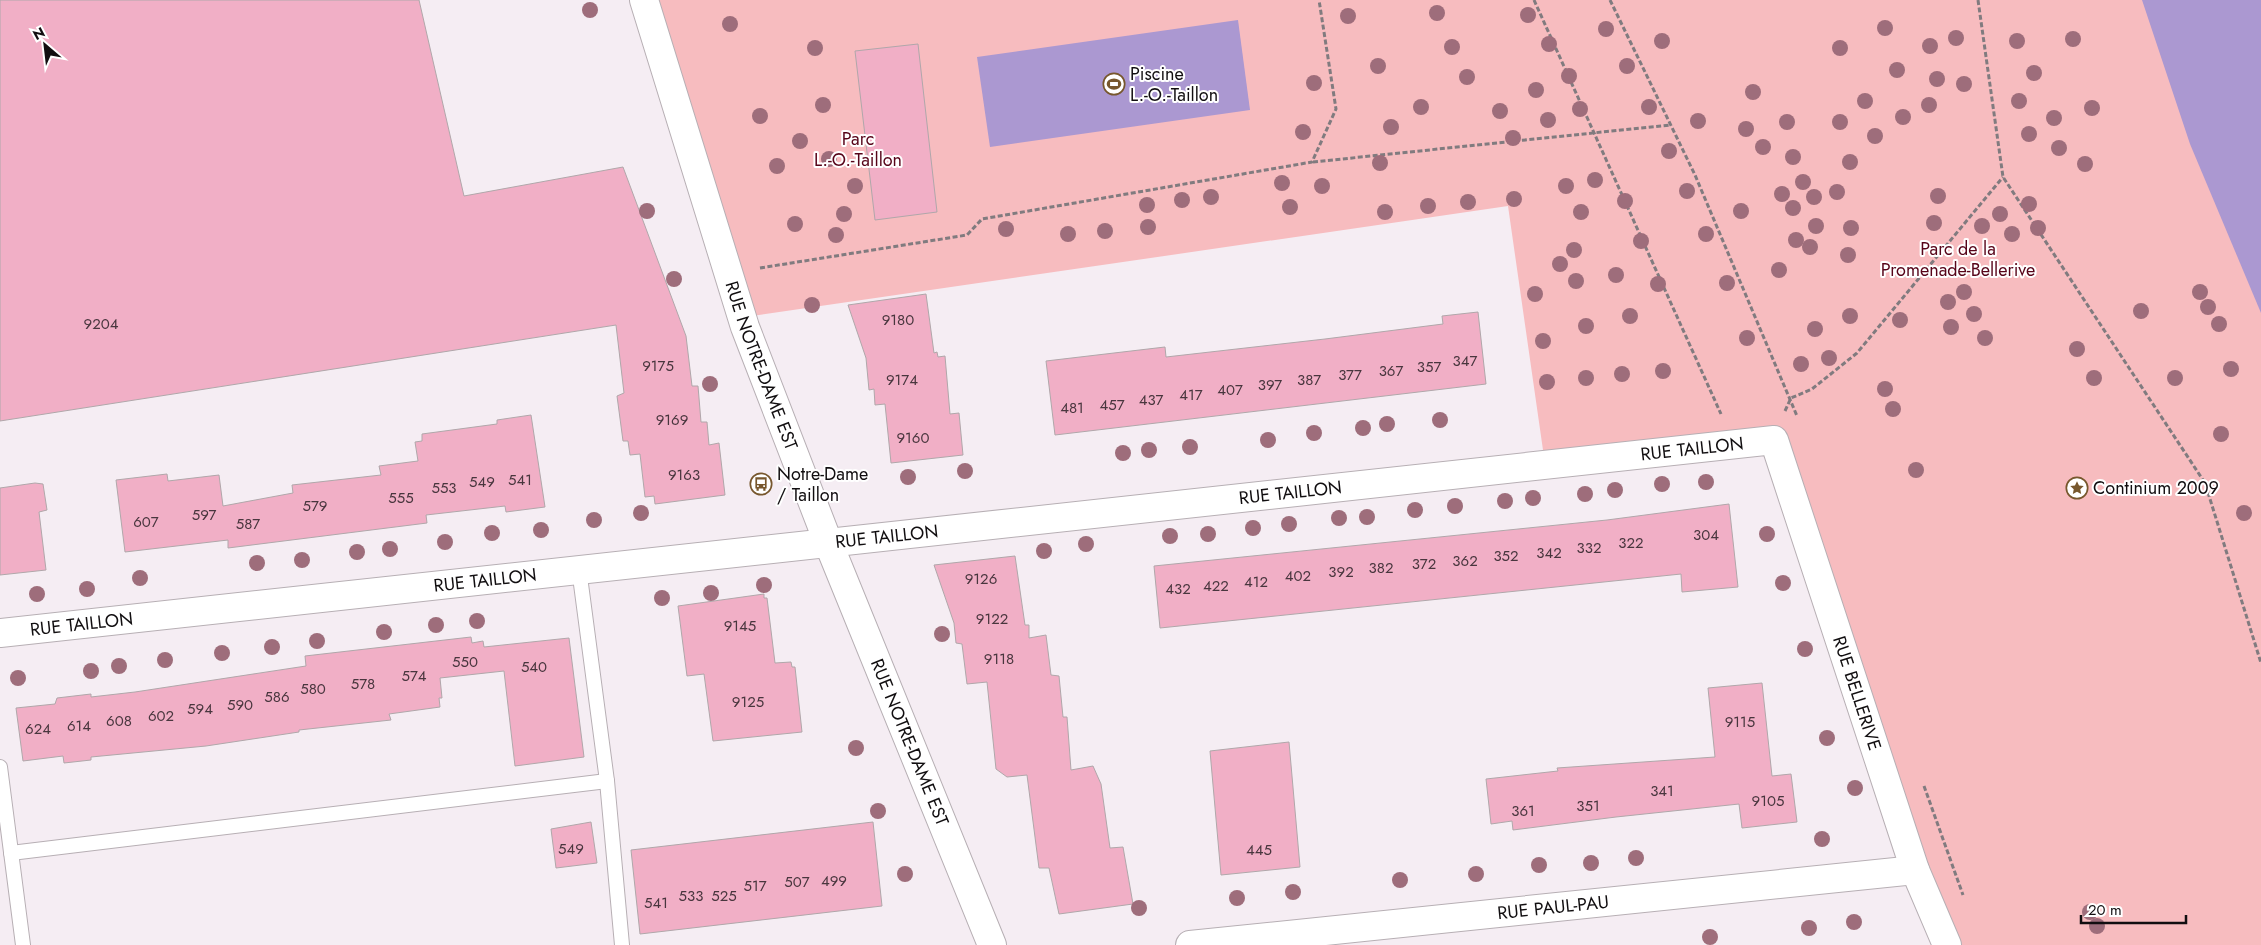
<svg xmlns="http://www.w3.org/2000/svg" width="2261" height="945" viewBox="0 0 2261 945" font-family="Jost,sans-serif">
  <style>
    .green { fill: #f7bcbf }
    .water { fill: #ab98d1 }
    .building { fill: #f1afc6; stroke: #b0a7aa }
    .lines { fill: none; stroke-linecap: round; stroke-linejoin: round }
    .service-casing { stroke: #b7afb4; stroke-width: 16 }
    .minor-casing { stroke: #b7afb4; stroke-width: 30 }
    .secondary-casing { stroke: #b7afb4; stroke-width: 30 }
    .path { stroke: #817b7f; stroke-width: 3; stroke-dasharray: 5 2.5; stroke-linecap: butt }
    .service { stroke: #fff; stroke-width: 14 }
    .minor { stroke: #fff; stroke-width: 28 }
    .secondary { stroke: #fff; stroke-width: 28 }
    .tree { fill: #9e6d7b }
    .labels { text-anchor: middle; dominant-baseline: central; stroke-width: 4; stroke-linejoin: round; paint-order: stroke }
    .number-label { font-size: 15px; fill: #49363e }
    .poi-label { font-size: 18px; fill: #110e10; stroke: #fff; text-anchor: start }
    .park-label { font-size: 18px; fill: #570419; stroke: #fff }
    .street-label { font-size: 18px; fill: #110e10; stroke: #fff }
  </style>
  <rect width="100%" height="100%" fill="#f5edf3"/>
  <polygon class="green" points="655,0 2143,0 2261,312 2261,945 1947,945 1774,440 1545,464 1508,206 752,316"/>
  <g class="water">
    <polygon points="2142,0 2261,0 2261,313 2190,144"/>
    <polygon points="1238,20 1250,110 990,147 977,57"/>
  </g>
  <g class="building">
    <polygon points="0,0 419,0 464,196 623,167 686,336 692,386 698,386 701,422 707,422 709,445 719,443 725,495 655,504 654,496 645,497 640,454 630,455 628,441 623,441 617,396 624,393 616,325 0,421"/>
    <polygon points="918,44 937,212 875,220 855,51"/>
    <polygon points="926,294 934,353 937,352 938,357 945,356 950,414 959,413 963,455 891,463 885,404 875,405 874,389 869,390 866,358 848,305"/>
    <polygon points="1478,312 1486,384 1055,435 1046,361 1165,347 1166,357 1325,339 1443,324 1442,316"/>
    <polygon points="531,415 545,507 506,512 505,506 426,515 427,523 228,548 228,540 125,552 116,480 167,474 168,481 219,475 223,506 293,493 292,485 381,475 379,466 418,461 415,442 422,441 422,434 497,424 497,420"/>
    <polygon points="35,483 43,484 47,510 39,512 46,570 0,575 0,488"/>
    <polygon points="1729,504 1738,587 1682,592 1681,574 1160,628 1154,566 1607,520"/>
    <polygon points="1015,556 1025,625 1029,625 1029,638 1046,635 1051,675 1059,676 1063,717 1067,717 1071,770 1093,766 1101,784 1110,848 1123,847 1133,904 1059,914 1049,868 1039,868 1027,775 1007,777 996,769 987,682 967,684 962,644 956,643 954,623 934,565"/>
    <polygon points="764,594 764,598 767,598 775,663 791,662 792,667 795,667 802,732 713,741 704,674 687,676 678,606"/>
    <polygon points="471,637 472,643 483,641 484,647 569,638 584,757 515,766 504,671 440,678 442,698 439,698 440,707 389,714 391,720 299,730 299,732 206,746 91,757 91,760 64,763 63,756 23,761 16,708 55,704 57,698 91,694 91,697 135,692 306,666 305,656"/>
    <polygon points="1762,683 1772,776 1791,774 1797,822 1742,828 1739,804 1616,817 1513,830 1512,821 1491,824 1486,779 1558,771 1557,768 1715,757 1708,688"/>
    <polygon points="1289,742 1300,867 1221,875 1210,751"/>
    <polygon points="591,822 597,863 556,868 551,829"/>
    <polygon points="873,822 882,906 640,934 631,850"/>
  </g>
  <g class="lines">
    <g class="service-casing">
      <g id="service">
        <polyline points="579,569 607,781 622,945"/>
        <polyline points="0,767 23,945"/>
        <polyline points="11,853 607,781"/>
      </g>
    </g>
    <g class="minor-casing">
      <g id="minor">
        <path id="s1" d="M 0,633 L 1774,440 L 1915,870 L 1947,945"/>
        <path id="s2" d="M 1190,945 L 1915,870"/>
      </g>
    </g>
    <g class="secondary-casing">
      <g id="secondary">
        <path id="s3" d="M 644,0 L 745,327 L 828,542 L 992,945"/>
      </g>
    </g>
    <g class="path">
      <polyline points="1534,0 1721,414"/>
      <polyline points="1610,0 1695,175 1797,416"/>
      <polyline points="1978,0 2003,177 2205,483 2261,663"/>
      <polyline points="1313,162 1670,125"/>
      <polyline points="760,268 967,235 982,219 1312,162 1336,109 1319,0"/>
      <polyline points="1785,411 1791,398 1812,389 1857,353 2003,177"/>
      <polyline points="1924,786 1963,895"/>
    </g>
    <use href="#service" class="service"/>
    <use href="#minor" class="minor"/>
    <use href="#secondary" class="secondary"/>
  </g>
  <g class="tree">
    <circle cx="590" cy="10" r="8"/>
    <circle cx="1437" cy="13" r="8"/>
    <circle cx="1528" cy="15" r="8"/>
    <circle cx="1348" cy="16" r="8"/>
    <circle cx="730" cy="24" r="8"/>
    <circle cx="1885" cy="28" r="8"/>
    <circle cx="1606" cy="29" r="8"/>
    <circle cx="1956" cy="38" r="8"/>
    <circle cx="2073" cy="39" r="8"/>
    <circle cx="1662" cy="41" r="8"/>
    <circle cx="2017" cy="41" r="8"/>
    <circle cx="1549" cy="44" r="8"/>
    <circle cx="1930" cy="46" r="8"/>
    <circle cx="1452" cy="47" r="8"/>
    <circle cx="815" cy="48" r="8"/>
    <circle cx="1840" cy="48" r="8"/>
    <circle cx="1378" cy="66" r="8"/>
    <circle cx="1627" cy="66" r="8"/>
    <circle cx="1897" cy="70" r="8"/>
    <circle cx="2034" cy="73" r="8"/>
    <circle cx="1569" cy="76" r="8"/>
    <circle cx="1467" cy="77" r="8"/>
    <circle cx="1937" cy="79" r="8"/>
    <circle cx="1314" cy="83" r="8"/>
    <circle cx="1964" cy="84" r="8"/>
    <circle cx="1536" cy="90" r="8"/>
    <circle cx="1753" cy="92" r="8"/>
    <circle cx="1865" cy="101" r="8"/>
    <circle cx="2019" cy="101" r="8"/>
    <circle cx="823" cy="105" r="8"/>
    <circle cx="1929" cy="105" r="8"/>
    <circle cx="1421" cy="107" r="8"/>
    <circle cx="1649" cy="107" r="8"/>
    <circle cx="2092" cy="108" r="8"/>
    <circle cx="1580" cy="109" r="8"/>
    <circle cx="1500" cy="111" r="8"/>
    <circle cx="760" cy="116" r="8"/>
    <circle cx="1903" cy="117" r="8"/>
    <circle cx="2054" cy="118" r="8"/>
    <circle cx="1548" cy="120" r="8"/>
    <circle cx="1698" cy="121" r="8"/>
    <circle cx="1787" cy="122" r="8"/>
    <circle cx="1840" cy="122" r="8"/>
    <circle cx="1391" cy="127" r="8"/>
    <circle cx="1746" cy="129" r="8"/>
    <circle cx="1303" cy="132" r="8"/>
    <circle cx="2029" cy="134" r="8"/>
    <circle cx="1875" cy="136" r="8"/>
    <circle cx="1513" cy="138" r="8"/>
    <circle cx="800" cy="141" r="8"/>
    <circle cx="1763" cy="147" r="8"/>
    <circle cx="2059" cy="148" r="8"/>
    <circle cx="1669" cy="151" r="8"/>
    <circle cx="1793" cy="157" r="8"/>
    <circle cx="829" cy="159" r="8"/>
    <circle cx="1850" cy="162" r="8"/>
    <circle cx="1380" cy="163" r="8"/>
    <circle cx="2085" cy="164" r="8"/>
    <circle cx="777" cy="166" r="8"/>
    <circle cx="1595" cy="180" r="8"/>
    <circle cx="1803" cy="182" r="8"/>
    <circle cx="1282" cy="183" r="8"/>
    <circle cx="855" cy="186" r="8"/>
    <circle cx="1322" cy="186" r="8"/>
    <circle cx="1566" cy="186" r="8"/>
    <circle cx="1687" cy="191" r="8"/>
    <circle cx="1837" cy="192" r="8"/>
    <circle cx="1782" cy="194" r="8"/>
    <circle cx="1938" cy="196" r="8"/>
    <circle cx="1211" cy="197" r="8"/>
    <circle cx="1814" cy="197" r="8"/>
    <circle cx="1514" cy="199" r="8"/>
    <circle cx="1182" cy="200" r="8"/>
    <circle cx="1625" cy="201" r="8"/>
    <circle cx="1468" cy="202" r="8"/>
    <circle cx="2029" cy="204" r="8"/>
    <circle cx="1147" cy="205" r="8"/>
    <circle cx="1428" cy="206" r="8"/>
    <circle cx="1290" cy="207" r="8"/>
    <circle cx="1793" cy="208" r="8"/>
    <circle cx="647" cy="211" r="8"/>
    <circle cx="1741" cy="211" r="8"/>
    <circle cx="1385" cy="212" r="8"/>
    <circle cx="1581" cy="212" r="8"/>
    <circle cx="844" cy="214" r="8"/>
    <circle cx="2000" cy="214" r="8"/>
    <circle cx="1934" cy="223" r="8"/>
    <circle cx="795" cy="224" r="8"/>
    <circle cx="1816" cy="226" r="8"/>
    <circle cx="1982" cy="226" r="8"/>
    <circle cx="1148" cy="227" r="8"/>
    <circle cx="1851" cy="228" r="8"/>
    <circle cx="2038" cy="228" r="8"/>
    <circle cx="1006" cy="229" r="8"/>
    <circle cx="1105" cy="231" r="8"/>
    <circle cx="1068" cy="234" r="8"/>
    <circle cx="1706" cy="234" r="8"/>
    <circle cx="2012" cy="234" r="8"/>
    <circle cx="836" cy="235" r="8"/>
    <circle cx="1796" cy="240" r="8"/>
    <circle cx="1641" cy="241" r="8"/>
    <circle cx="1810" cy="247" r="8"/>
    <circle cx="1574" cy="250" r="8"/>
    <circle cx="1848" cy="255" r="8"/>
    <circle cx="1560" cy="264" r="8"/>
    <circle cx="1779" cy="270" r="8"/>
    <circle cx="1616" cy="275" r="8"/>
    <circle cx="674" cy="279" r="8"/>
    <circle cx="1576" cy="281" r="8"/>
    <circle cx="1727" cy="283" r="8"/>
    <circle cx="1658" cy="284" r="8"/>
    <circle cx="1964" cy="292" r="8"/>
    <circle cx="2200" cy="292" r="8"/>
    <circle cx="1535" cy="294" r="8"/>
    <circle cx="1948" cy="302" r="8"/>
    <circle cx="812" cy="305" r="8"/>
    <circle cx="2208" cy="307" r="8"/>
    <circle cx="2141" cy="311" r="8"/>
    <circle cx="1974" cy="314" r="8"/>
    <circle cx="1630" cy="316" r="8"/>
    <circle cx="1850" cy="316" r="8"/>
    <circle cx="1900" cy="320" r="8"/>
    <circle cx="2219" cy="324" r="8"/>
    <circle cx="1586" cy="326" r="8"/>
    <circle cx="1951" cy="327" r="8"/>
    <circle cx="1815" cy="329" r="8"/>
    <circle cx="1747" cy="338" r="8"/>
    <circle cx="1985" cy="338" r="8"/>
    <circle cx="1543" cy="341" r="8"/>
    <circle cx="2077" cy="349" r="8"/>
    <circle cx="1829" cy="358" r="8"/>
    <circle cx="1801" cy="364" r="8"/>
    <circle cx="2231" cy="369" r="8"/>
    <circle cx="1663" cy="371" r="8"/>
    <circle cx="1622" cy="374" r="8"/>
    <circle cx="1586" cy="378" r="8"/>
    <circle cx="2094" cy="378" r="8"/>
    <circle cx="2175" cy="378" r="8"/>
    <circle cx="1547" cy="382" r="8"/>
    <circle cx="710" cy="384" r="8"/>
    <circle cx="1885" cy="389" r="8"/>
    <circle cx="1893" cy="409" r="8"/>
    <circle cx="1440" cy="420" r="8"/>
    <circle cx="1387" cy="424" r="8"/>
    <circle cx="1363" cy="428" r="8"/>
    <circle cx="1314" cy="433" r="8"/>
    <circle cx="2221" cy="434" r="8"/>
    <circle cx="1268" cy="440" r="8"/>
    <circle cx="1190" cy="447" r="8"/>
    <circle cx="1149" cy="450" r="8"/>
    <circle cx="1123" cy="453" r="8"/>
    <circle cx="1916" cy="470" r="8"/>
    <circle cx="965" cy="471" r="8"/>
    <circle cx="908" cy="477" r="8"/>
    <circle cx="1706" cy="482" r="8"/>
    <circle cx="1662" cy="484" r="8"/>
    <circle cx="1615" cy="490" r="8"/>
    <circle cx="1585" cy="494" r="8"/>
    <circle cx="1533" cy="498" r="8"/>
    <circle cx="1505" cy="501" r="8"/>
    <circle cx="1455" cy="506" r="8"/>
    <circle cx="1415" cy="510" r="8"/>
    <circle cx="641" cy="513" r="8"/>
    <circle cx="2244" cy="513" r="8"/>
    <circle cx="1367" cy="517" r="8"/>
    <circle cx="1339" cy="518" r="8"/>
    <circle cx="594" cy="520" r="8"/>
    <circle cx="1289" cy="524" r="8"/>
    <circle cx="1253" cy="528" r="8"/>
    <circle cx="541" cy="530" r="8"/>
    <circle cx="492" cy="533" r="8"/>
    <circle cx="1208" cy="534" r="8"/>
    <circle cx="1767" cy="534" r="8"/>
    <circle cx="1170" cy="536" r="8"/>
    <circle cx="445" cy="542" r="8"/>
    <circle cx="1086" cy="544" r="8"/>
    <circle cx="390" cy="549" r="8"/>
    <circle cx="1044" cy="551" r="8"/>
    <circle cx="357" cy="552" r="8"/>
    <circle cx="302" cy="560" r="8"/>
    <circle cx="257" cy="563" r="8"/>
    <circle cx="140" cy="578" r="8"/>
    <circle cx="1783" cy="583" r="8"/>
    <circle cx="764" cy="585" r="8"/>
    <circle cx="87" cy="589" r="8"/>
    <circle cx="711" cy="593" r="8"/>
    <circle cx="37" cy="594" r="8"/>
    <circle cx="662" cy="598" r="8"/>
    <circle cx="477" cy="621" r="8"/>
    <circle cx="436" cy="625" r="8"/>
    <circle cx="384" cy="632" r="8"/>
    <circle cx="942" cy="634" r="8"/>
    <circle cx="317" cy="641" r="8"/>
    <circle cx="272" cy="647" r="8"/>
    <circle cx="1805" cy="649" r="8"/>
    <circle cx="222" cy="653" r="8"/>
    <circle cx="165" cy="660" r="8"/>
    <circle cx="119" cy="666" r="8"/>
    <circle cx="91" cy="671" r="8"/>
    <circle cx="18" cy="678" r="8"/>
    <circle cx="1827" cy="738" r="8"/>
    <circle cx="856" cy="748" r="8"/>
    <circle cx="1855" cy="788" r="8"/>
    <circle cx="878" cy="811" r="8"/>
    <circle cx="1822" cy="839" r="8"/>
    <circle cx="1636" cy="858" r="8"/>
    <circle cx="1591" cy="863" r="8"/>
    <circle cx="1539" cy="865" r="8"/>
    <circle cx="905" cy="874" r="8"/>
    <circle cx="1476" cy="874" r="8"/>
    <circle cx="1400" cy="880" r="8"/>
    <circle cx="1293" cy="892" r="8"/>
    <circle cx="1237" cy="898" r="8"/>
    <circle cx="1139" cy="908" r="8"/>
    <circle cx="2090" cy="912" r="8"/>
    <circle cx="1854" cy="922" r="8"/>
    <circle cx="2097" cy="926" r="8"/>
    <circle cx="1809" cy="928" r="8"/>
    <circle cx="1710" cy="937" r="8"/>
  </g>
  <defs>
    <g id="stadium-ring" transform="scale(1.125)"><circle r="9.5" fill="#fff" stroke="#77572d" stroke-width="1.5"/><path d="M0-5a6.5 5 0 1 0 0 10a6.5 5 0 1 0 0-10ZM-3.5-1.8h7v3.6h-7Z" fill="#77572d"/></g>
    <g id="bus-ring" transform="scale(1.125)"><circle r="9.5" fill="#fff" stroke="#77572d" stroke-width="1.5"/><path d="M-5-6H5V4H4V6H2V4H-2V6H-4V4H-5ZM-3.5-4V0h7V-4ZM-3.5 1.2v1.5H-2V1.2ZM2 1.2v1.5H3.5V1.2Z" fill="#77572d"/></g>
    <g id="sight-ring" transform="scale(1.125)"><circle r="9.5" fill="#fff" stroke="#77572d" stroke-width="1.5"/><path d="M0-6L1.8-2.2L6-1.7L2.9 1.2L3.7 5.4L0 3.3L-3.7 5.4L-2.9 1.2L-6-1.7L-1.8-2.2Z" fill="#77572d"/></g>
  </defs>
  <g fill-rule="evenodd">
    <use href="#stadium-ring" x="1114" y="84"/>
    <use href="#bus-ring" x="761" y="484"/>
    <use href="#sight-ring" x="2077" y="488"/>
  </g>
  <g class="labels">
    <g class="number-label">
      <text x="898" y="320">9180</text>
      <text x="101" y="324">9204</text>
      <text x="1465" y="361">347</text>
      <text x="658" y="366">9175</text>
      <text x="1429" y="367">357</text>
      <text x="1391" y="371">367</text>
      <text x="1350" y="375">377</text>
      <text x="902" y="380">9174</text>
      <text x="1309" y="380">387</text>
      <text x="1270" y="385">397</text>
      <text x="1230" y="390">407</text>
      <text x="1191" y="395">417</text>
      <text x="1151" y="400">437</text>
      <text x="1112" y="405">457</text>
      <text x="1072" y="408">481</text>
      <text x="672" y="420">9169</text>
      <text x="913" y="438">9160</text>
      <text x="684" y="475">9163</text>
      <text x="520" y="480">541</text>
      <text x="482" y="482">549</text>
      <text x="444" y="488">553</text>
      <text x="401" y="498">555</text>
      <text x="315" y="506">579</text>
      <text x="204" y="515">597</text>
      <text x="146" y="522">607</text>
      <text x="248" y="524">587</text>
      <text x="1706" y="535">304</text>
      <text x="1631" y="543">322</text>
      <text x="1589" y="548">332</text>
      <text x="1549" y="553">342</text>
      <text x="1506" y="556">352</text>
      <text x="1465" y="561">362</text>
      <text x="1424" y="564">372</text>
      <text x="1381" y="568">382</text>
      <text x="1341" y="572">392</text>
      <text x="1298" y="576">402</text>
      <text x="981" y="579">9126</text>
      <text x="1256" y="582">412</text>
      <text x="1216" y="586">422</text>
      <text x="1178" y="589">432</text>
      <text x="992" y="619">9122</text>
      <text x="740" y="626">9145</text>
      <text x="999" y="659">9118</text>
      <text x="465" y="662">550</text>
      <text x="534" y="667">540</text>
      <text x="414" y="676">574</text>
      <text x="363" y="684">578</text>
      <text x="313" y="689">580</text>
      <text x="277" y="697">586</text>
      <text x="748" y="702">9125</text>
      <text x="240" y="705">590</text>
      <text x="200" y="709">594</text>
      <text x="161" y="716">602</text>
      <text x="119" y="721">608</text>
      <text x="1740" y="722">9115</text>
      <text x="79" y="726">614</text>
      <text x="38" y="729">624</text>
      <text x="1662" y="791">341</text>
      <text x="1768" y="801">9105</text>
      <text x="1588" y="806">351</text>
      <text x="1523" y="811">361</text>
      <text x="571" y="849">549</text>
      <text x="1259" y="850">445</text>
      <text x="834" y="881">499</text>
      <text x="797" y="882">507</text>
      <text x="755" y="886">517</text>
      <text x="691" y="896">533</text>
      <text x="724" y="896">525</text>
      <text x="656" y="903">541</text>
    </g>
    <g class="poi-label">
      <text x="1130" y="74">Piscine<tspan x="1130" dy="21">L.-O.-Taillon</tspan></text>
      <text x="777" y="474">Notre-Dame<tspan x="777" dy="21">/ Taillon</tspan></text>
      <text x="2093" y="488">Continium 2009</text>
    </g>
    <g class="park-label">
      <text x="858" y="139">Parc<tspan x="858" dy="21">L.-O.-Taillon</tspan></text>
      <text x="1958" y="249">Parc de la<tspan x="1958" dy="21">Promenade-Bellerive</tspan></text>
    </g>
    <g class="street-label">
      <text stroke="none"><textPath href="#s3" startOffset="384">RUE NOTRE-DAME EST</textPath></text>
      <text stroke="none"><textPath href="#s1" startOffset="1702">RUE TAILLON</textPath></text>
      <text stroke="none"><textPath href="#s1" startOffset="1298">RUE TAILLON</textPath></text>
      <text stroke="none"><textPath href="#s1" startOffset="892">RUE TAILLON</textPath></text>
      <text stroke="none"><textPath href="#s1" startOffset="488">RUE TAILLON</textPath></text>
      <text stroke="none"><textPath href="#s1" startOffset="82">RUE TAILLON</textPath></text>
      <text stroke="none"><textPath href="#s1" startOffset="2051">RUE BELLERIVE</textPath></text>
      <text stroke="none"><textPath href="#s3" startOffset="789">RUE NOTRE-DAME EST</textPath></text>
      <text stroke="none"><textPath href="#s2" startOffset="365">RUE PAUL-PAU</textPath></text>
    </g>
  </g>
  <g transform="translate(45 45) rotate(332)" stroke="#ffffff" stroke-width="4" paint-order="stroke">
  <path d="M0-4L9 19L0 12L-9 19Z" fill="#110e10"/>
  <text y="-8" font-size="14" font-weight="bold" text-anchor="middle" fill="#110e10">N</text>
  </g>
  <path d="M2081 915v8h105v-8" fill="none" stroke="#110e10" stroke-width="2.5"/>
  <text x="2088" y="915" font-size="15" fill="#110e10" stroke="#ffffff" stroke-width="4" paint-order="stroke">20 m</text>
</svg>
